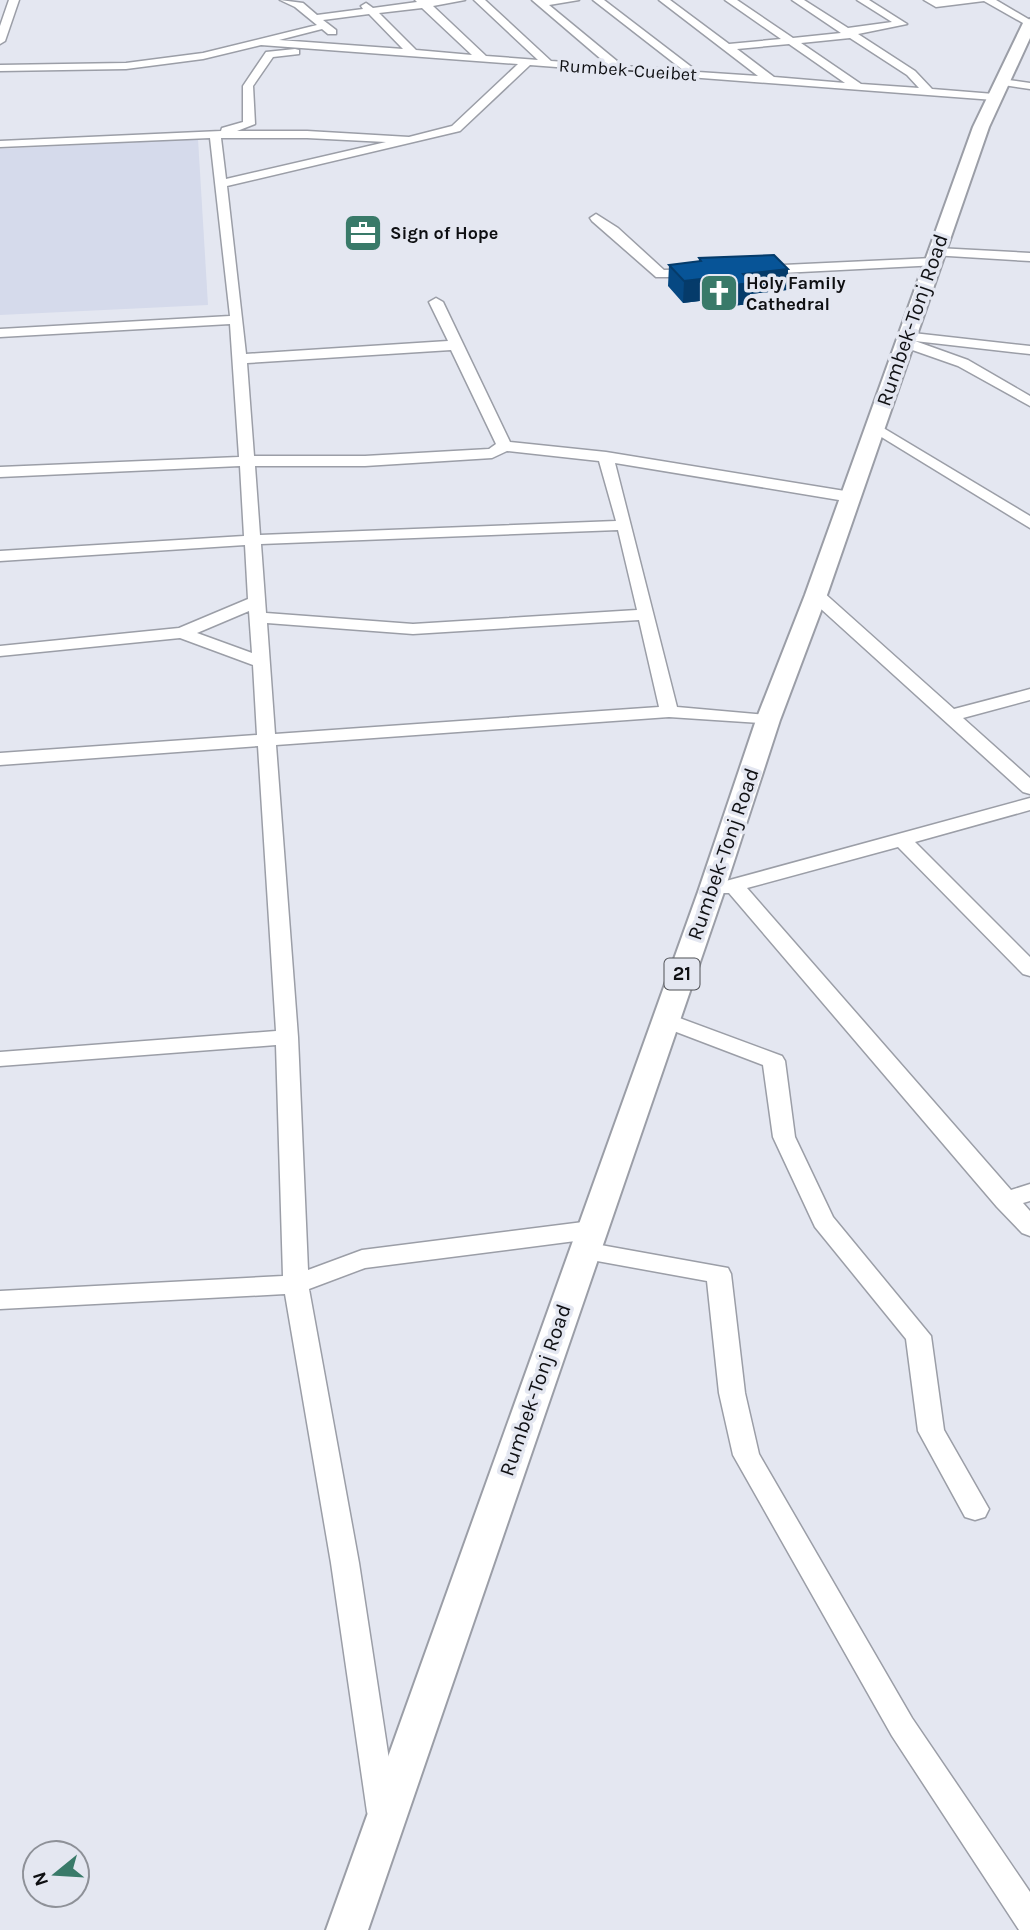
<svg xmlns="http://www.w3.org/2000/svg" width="1030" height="1930" viewBox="0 0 1030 1930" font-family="Karla,sans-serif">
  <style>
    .built { fill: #d5daeb }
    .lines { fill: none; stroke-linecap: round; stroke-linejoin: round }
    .minor-casing { stroke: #9b9ea7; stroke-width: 3 }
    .major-casing { stroke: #9b9ea7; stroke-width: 4 }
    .minor { fill: #fff; fill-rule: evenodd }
    .major { fill: #fff; fill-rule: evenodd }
    .wall { fill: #064882 }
    .shaded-wall { fill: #053b6a }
    .building { fill: #075497; stroke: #053b6a; stroke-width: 2 }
    .labels { text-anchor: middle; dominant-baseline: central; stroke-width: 7; stroke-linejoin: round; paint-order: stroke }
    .far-street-label { font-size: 18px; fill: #0e0f12; stroke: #e4e7f1 }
    .far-poi-label { font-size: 18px; font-weight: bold; fill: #0e0f12; stroke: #e4e7f1; text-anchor: start }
    .shield { fill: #e4e7f1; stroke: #4e5055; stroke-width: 2 }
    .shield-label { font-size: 19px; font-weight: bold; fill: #0e0f12 }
    .street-label { font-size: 21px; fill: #0e0f12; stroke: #e4e7f1 }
  </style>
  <rect width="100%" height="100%" fill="#e4e7f1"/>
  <polygon class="built" points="198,139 208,305 0,315 0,149"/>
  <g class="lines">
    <g class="minor-casing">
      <g id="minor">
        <polygon points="9,0 19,0 5,41 0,44 0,26"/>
        <path d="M 280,0 L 303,3 L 317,15 L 363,9 L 361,6 L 366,3 L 373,8 L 417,2 L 415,0 L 465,0 L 433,6 L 486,56 L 538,60 L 474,0 L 485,0 L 551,61 L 608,65 L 532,0 L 579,0 L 549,5 L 623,66 L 683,70 L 593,0 L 604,0 L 698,72 L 758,76 L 659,0 L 670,0 L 729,44 L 781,39 L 725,0 L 737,0 L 793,38 L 841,33 L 792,0 L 804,0 L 848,28 L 892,22 L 857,0 L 869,0 L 907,24 L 858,34 L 915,71 L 932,89 L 994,94 L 1000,97 L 994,100 L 530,65 L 460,131 L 227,186 L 246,354 L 448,341 L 429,302 L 436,298 L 443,302 L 510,442 L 606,452 L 851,492 L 859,497 L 851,502 L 615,463 L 677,707 L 768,715 L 774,716 L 777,720 L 774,724 L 669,717 L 276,745 L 298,1037 L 308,1270 L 362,1250 L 591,1221 L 599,1224 L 603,1230 L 599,1236 L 591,1239 L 365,1268 L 309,1289 L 359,1563 L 397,1812 L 393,1822 L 382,1826 L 371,1822 L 367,1812 L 331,1563 L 285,1294 L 0,1309 L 0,1291 L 283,1276 L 276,1045 L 0,1066 L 0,1052 L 276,1031 L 258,746 L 0,765 L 0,753 L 257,735 L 253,665 L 180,638 L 0,656 L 0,646 L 179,628 L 248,599 L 245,545 L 0,561 L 0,551 L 244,536 L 240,466 L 0,477 L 0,467 L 239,457 L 230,324 L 0,337 L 0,329 L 230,316 L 210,138 L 0,147 L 0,141 L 221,131 L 222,128 L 243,122 L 243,86 L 266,52 L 295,49 L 299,50 L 299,54 L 273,57 L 253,86 L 255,124 L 237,131 L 307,131 L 409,137 L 452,126 L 518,64 L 261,45 L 203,59 L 126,69 L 0,71 L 0,65 L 126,63 L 203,53 L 317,25 L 295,7 ZM 422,8 L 472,55 L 416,50 L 379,13 ZM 369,14 L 403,49 L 279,40 L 322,29 L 328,34 L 336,34 L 336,30 L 323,20 ZM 850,38 L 907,75 L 919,88 L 861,84 L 801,43 ZM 789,44 L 845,83 L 774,77 L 737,49 ZM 221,138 L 307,138 L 386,142 L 226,179 ZM 451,350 L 496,444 L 489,449 L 365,456 L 254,456 L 247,363 ZM 507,451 L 599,461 L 616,521 L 260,535 L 255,466 L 365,466 L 492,458 ZM 618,530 L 637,610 L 413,624 L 266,613 L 261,544 ZM 249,611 L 252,653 L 197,633 ZM 639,620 L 659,707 L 275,734 L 267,623 L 413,634 Z"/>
        <polygon points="924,0 996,0 1030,20 1030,27 984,1 936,7"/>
        <polygon points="1001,79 1030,83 1030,89 997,84 996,82"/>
        <polygon points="596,214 618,228 664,270 697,269 704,273 697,277 656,277 592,221 590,218"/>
        <polygon points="937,248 1030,253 1030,261 932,255 932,249"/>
        <polygon points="933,258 938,259 938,265 761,274 754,270 761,266"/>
        <polygon points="913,333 1030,346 1030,354 915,341 968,360 1030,396 1030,406 958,366 901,346 901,340 908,339 908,334"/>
        <polygon points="875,423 1030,516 1030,528 870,430 868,427 870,424"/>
        <polygon points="816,590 822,591 954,709 1030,689 1030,700 963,718 1030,778 1030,794 1023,792 810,599 808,595"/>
        <polygon points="1030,798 1030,810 915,842 1030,957 1030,976 1023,974 898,847 747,888 1011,1190 1030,1184 1030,1201 1023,1203 1030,1211 1030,1236 1022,1233 997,1207 729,893 715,893 712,889 715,885 726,881"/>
        <polygon points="666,1013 782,1056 785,1061 795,1137 833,1217 931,1336 944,1430 989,1509 985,1517 975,1520 965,1517 918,1431 906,1339 815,1227 773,1137 763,1065 658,1025 655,1020 658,1015"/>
        <polygon points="584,1242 728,1268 731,1274 745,1393 759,1454 912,1718 1030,1892 1030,1930 1019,1930 892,1736 733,1455 719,1393 707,1281 575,1257 572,1251 575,1245"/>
      </g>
    </g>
    <g class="major-casing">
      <polygon id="major" points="1030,19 1030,38 989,127 827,595 780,720 724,892 368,1930 326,1930 698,892 756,720 805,595 973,127 1023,23"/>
    </g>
    <use href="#minor" class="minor"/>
    <use href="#major" class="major"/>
  </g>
  <polygon class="wall" points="699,258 788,269 787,290 750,294 749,304 724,307 716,299 683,303 668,286 669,265 699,261"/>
  <g class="shaded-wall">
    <polygon points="788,269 787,290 750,294 749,304 724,307 725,286 743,274"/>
    <polygon points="717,277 716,299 683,303 684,281"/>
  </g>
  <polygon class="building" points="774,255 788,269 743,274 751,283 725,286 717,277 684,281 669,265 701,261 699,258"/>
  <defs>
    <g id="office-square" transform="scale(2.0125)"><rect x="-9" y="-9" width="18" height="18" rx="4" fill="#397a69" stroke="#e4e7f1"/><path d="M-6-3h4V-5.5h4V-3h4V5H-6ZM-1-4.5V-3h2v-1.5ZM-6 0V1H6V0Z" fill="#fff"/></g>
    <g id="church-square" transform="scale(2.0125)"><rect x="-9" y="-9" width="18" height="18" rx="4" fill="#397a69" stroke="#e4e7f1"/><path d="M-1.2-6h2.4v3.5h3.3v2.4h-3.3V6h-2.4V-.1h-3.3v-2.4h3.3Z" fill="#fff"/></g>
  </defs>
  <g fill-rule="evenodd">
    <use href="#office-square" x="363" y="233"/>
    <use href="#church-square" x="719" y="293"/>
  </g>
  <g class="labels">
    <g class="far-street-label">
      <text transform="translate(628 70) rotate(4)">Rumbek-Cueibet</text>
    </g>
    <g class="far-poi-label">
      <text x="390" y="233">Sign of Hope</text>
      <text x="746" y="283">Holy Family<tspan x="746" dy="21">Cathedral</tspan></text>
    </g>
    <rect class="shield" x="664.5" y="958.5" width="35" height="31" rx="5"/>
    <g class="shield-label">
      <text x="682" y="974">21</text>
    </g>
    <g class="street-label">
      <text transform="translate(912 320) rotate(-71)">Rumbek-Tonj Road</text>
      <text transform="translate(723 854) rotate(-71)">Rumbek-Tonj Road</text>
      <text transform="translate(535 1390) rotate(-71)">Rumbek-Tonj Road</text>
    </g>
  </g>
  <g transform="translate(56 1874) rotate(252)"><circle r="33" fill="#e4e7f1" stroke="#8e9198" stroke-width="2"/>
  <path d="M0-5L12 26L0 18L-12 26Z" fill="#397a69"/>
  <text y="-10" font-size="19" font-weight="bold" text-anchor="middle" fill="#0e0f12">N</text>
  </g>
</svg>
